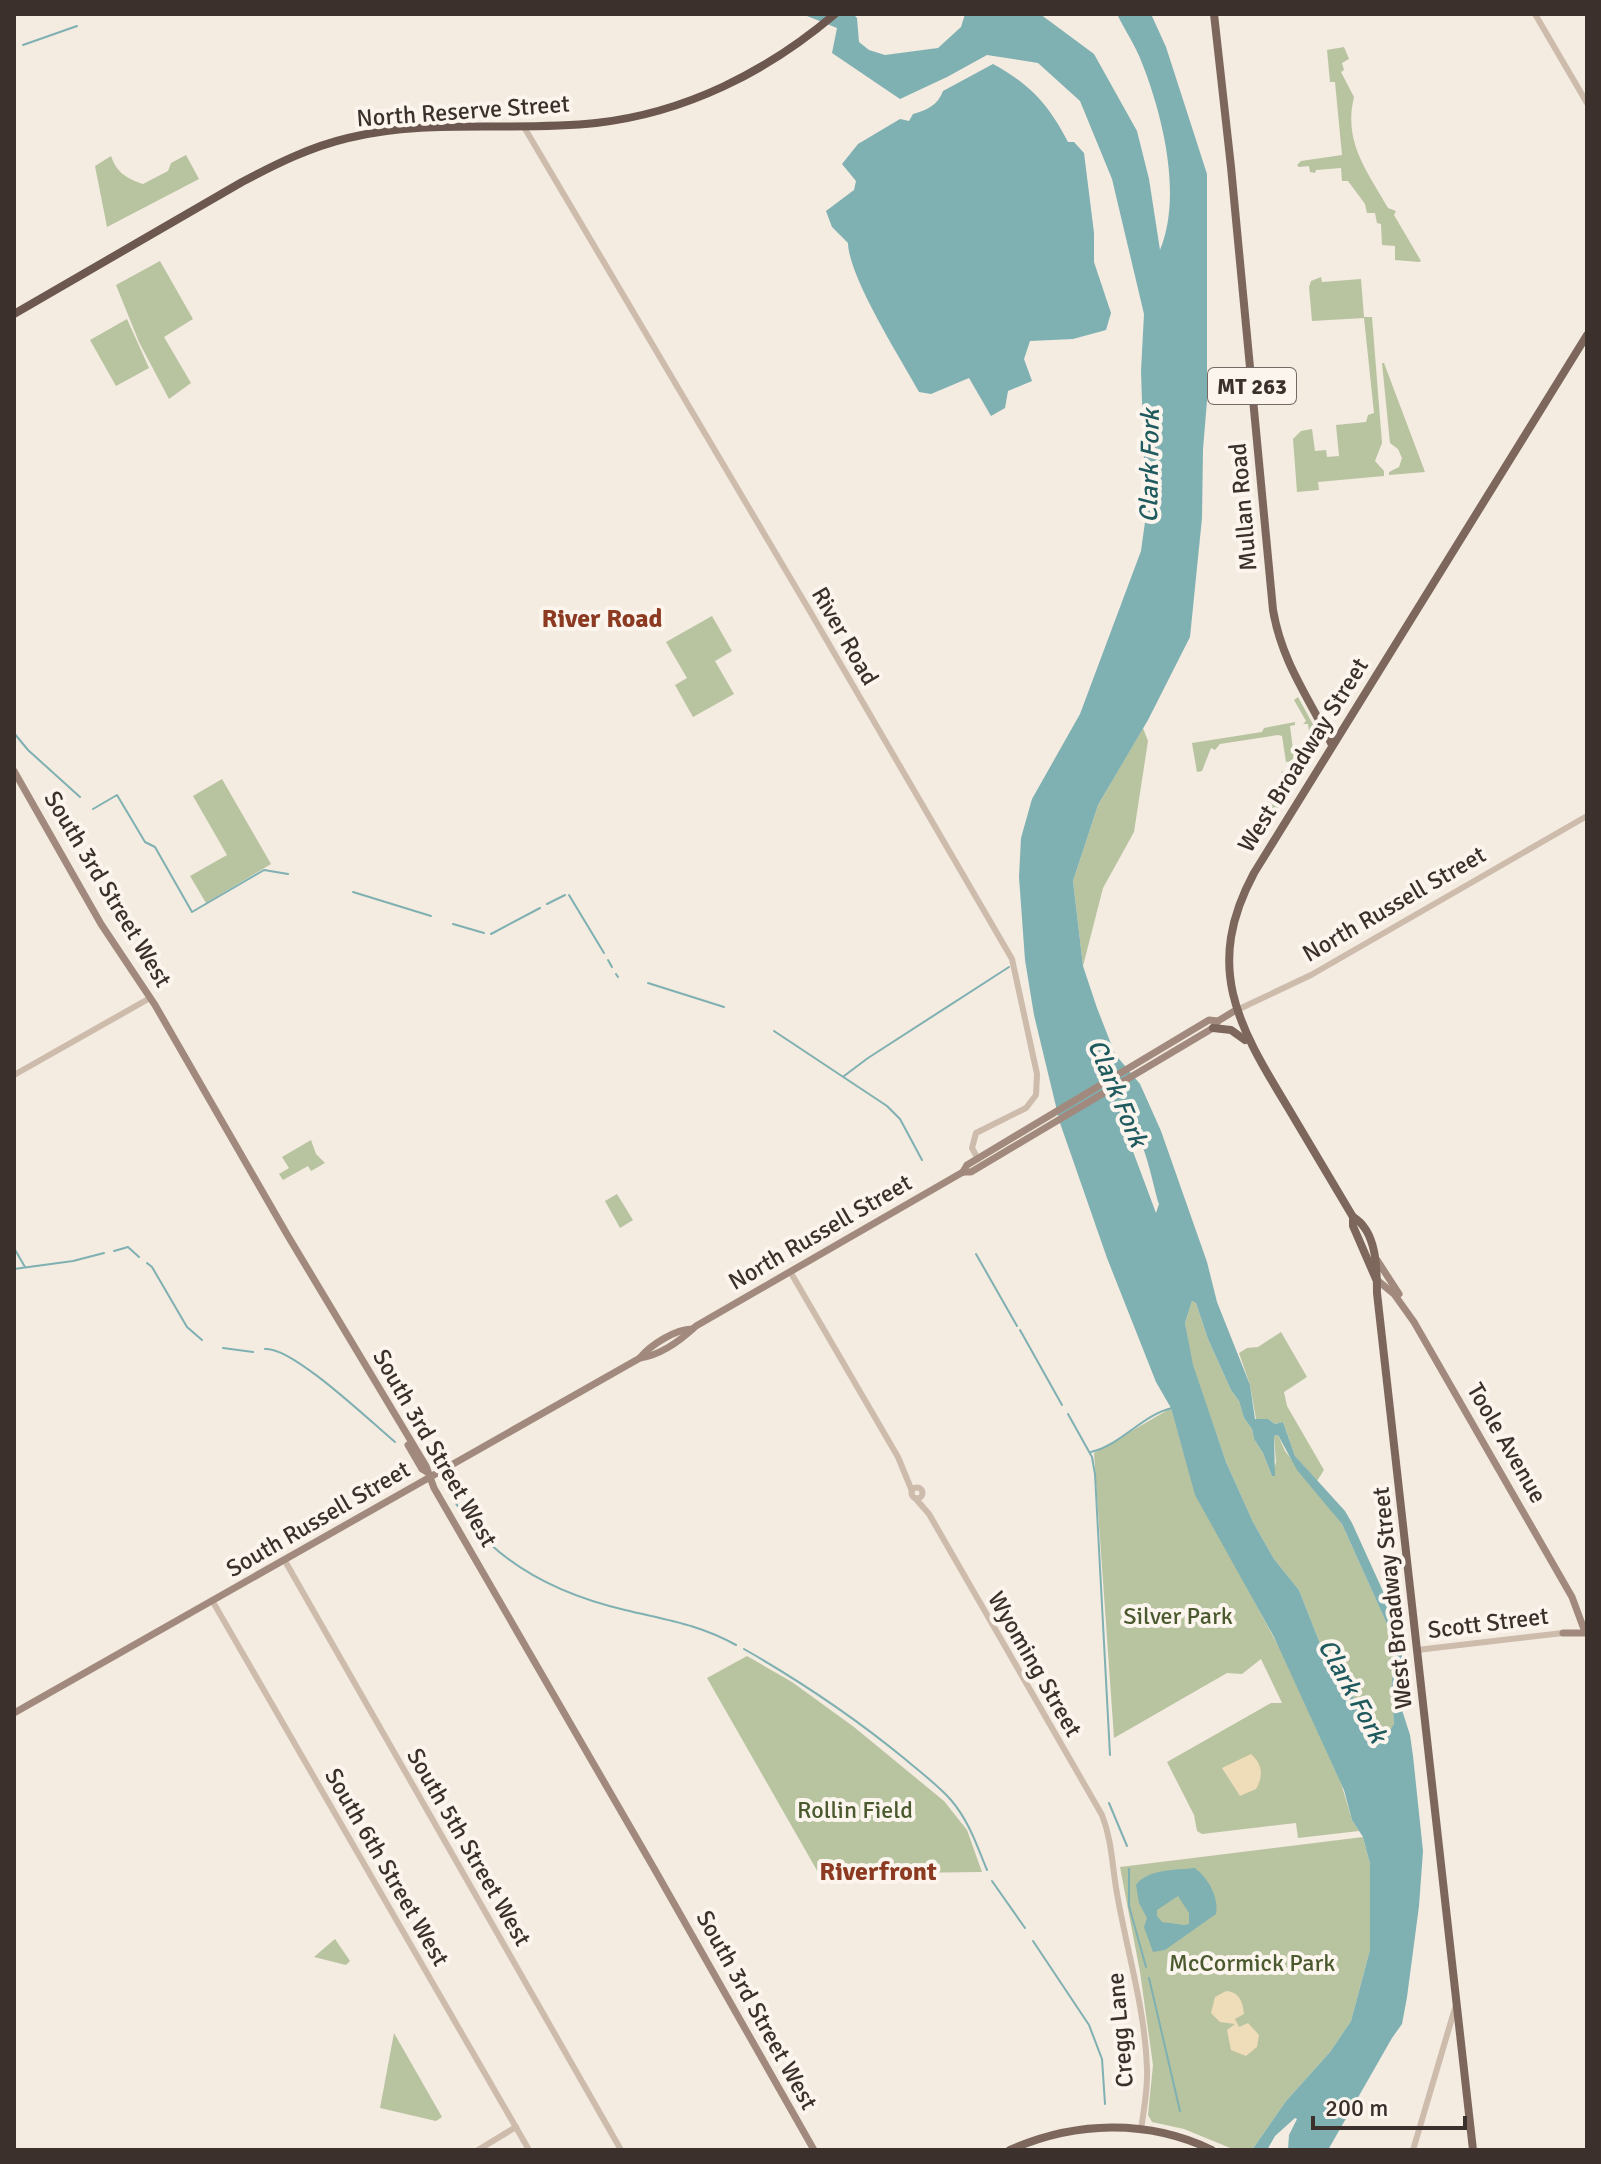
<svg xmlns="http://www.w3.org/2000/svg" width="1601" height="2164" viewBox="0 0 1601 2164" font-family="Signika,sans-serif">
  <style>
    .green { fill: #b8c4a0 }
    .sand { fill: #efdcb8 }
    .water { fill: #7fb0b2; fill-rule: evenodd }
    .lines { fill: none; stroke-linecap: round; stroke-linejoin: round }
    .stream { stroke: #7fb0b2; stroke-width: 2 }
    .tertiary { stroke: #cdbbac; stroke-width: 6 }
    .secondary { stroke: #a18a7d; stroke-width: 7 }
    .primary { stroke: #7d675c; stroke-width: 8 }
    .trunk { stroke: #6c584f; stroke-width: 8 }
    .labels { text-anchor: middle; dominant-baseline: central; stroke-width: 8; stroke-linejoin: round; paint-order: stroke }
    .shield { fill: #fbf5ee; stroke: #756b66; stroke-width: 2 }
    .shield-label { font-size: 22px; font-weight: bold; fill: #3b302b }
    .street-label { font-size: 24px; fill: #3b302b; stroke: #fbf5ee }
    .park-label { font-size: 24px; fill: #4a5a2e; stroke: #fbf5ee }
    .water-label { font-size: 26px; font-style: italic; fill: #1f5a5e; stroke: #fbf5ee }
    .neighbourhood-label { font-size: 26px; font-weight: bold; fill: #8c3b22; stroke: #fbf5ee }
  </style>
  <rect width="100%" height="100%" fill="#f4ebe1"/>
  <g class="green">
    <path d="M 1344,47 L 1349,59 L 1342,63 L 1344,70 L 1341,72 L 1354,97 C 1343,142 1367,171 1388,208 L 1396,211 L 1394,215 L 1421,261 L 1419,262 L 1395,260 L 1395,246 L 1382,245 L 1381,224 L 1377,223 L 1375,213 L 1367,213 L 1365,204 L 1348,181 L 1342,181 L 1341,168 L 1316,170 L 1315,173 L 1310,172 L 1309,166 L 1299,167 L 1297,165 L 1301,161 L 1342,155 L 1335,82 L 1330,82 L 1327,50 Z"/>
    <path d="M 186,155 L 199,179 L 107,227 L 95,166 L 111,156 C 117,173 126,178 143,184 L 168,171 L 171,163 Z"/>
    <polygon points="160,261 193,319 164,337 191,383 169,399 139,342 116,285"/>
    <polygon points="1321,277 1322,282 1361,279 1364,317 1372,317 1382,443 1375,461 1384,471 1384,476 1318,482 1319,490 1297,492 1293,439 1301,431 1312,429 1315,451 1326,450 1327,457 1339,456 1336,425 1366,422 1368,415 1374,413 1364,318 1312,321 1309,287 1311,281"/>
    <polygon points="127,319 149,368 116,386 90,340"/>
    <polygon points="1382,363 1384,363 1425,472 1389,475 1389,472 1399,467 1402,458 1398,449 1390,443"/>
    <polygon points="712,616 732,651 715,661 734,694 693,717 675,685 687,678 666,642"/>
    <polygon points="1298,697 1321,739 1303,768 1301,765 1304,751 1311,748 1308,724 1303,724 1306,721 1294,700"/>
    <polygon points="1295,722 1295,725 1290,726 1293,750 1298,751 1296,761 1286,762 1282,736 1278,735 1220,744 1215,750 1211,748 1202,771 1197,772 1192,743 1262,732 1264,728"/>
    <polygon points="1143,728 1148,741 1134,832 1103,888 1083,966 1073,881 1098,805"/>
    <polygon points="1281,771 1297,778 1274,816 1265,812 1263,808 1284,775"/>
    <polygon points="222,779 271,864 206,903 190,876 227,855 193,796"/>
    <polygon points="311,1140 316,1154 325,1163 311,1171 308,1166 283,1180 279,1174 289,1168 282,1157"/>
    <polygon points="617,1194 633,1220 620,1228 605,1201"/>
    <polygon points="1192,1301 1196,1303 1208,1339 1231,1390 1239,1401 1244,1418 1252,1429 1254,1439 1263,1453 1272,1476 1276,1462 1274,1436 1278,1435 1285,1451 1342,1524 1391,1633 1396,1646 1391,1689 1394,1724 1392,1729 1382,1731 1346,1689 1321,1646 1299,1590 1274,1559 1253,1522 1226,1462 1192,1365 1185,1323"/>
    <polygon points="1281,1332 1307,1377 1284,1392 1287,1406 1324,1470 1317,1481 1295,1456 1283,1422 1275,1424 1268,1419 1256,1419 1250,1385 1239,1353 1247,1348 1258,1347"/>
    <polygon points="1171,1408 1194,1489 1281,1651 1341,1783 1352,1820 1359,1831 1298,1838 1296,1823 1202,1834 1197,1831 1194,1815 1167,1762 1271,1703 1282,1703 1261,1659 1242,1674 1227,1673 1114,1738 1094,1453"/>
    <polygon points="747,1656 792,1682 854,1727 944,1801 967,1830 982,1872 819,1874 707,1678"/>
    <polygon points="1363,1837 1370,1864 1371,1890 1370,1950 1351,2021 1330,2052 1286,2101 1252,2150 1235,2150 1184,2129 1152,2122 1148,2115 1153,2065 1140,1972 1120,1867"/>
    <polygon points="335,1939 350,1961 346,1965 314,1957"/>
    <polygon points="394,2033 442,2117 436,2121 380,2108"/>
  </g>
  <g class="sand">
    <path d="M 1251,1754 C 1262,1764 1264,1775 1256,1789 L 1240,1796 L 1222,1768 Z"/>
    <path d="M 1226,1991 C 1240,1992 1243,2003 1244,2014 L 1235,2019 L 1239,2027 L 1248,2023 L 1259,2035 L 1257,2047 L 1246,2056 L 1231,2050 L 1227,2030 L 1235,2024 L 1220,2022 L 1211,2013 L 1215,1997 Z"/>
  </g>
  <g class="water">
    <path d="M 802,14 L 853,14 L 857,18 L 859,42 L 869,50 L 885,55 L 938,48 L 961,27 L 965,14 L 1040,14 L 1094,54 L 1137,131 L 1149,179 L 1160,250 C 1183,194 1162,112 1140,58 C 1134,43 1124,29 1117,14 L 1151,14 L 1166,47 L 1207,174 L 1207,401 L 1203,449 L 1202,518 L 1190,637 L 1148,720 L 1098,805 L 1073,881 L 1083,966 L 1097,1008 L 1115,1054 L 1140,1084 L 1161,1131 L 1207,1262 L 1217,1302 L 1250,1385 L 1255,1419 L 1268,1419 L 1275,1424 L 1283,1422 L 1295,1456 L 1345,1511 L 1352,1523 L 1397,1622 L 1402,1650 L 1402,1710 L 1410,1735 L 1413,1756 L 1423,1851 L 1419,1906 L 1407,1997 L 1402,2024 L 1392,2038 L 1328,2150 L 1288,2150 L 1289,2135 L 1297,2119 L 1295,2118 L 1275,2136 L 1267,2150 L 1252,2150 L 1286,2101 L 1330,2052 L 1351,2021 L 1370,1950 L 1370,1864 L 1363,1837 L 1352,1820 L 1344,1790 L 1274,1637 L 1195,1495 L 1171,1408 L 1156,1382 L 1107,1258 L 1060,1123 L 1034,1015 L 1025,960 L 1019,877 L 1021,838 L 1032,799 L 1080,714 L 1141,551 L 1149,493 L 1144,462 L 1141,371 L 1144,314 L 1112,179 L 1080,101 L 1038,63 L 987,55 L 947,77 L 900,99 L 832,53 L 837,28 ZM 1119,1114 C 1142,1120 1152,1182 1159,1204 L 1156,1213 ZM 1192,1301 L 1196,1303 L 1208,1339 L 1231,1390 L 1239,1401 L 1244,1418 L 1252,1429 L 1254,1439 L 1263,1453 L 1272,1476 L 1275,1476 L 1274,1436 L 1278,1435 L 1297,1470 L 1342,1524 L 1391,1633 L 1396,1646 L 1391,1689 L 1394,1724 L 1391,1729 L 1382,1730 L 1346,1689 L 1321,1646 L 1299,1590 L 1274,1559 L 1253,1522 L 1226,1462 L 1193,1365 L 1185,1323 Z"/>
    <path d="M 993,64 C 1030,84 1049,105 1068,142 L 1074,142 L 1084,153 L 1094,233 L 1094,262 L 1111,313 L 1106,330 L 1073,339 L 1030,341 L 1024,359 L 1032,381 L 1008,391 L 1005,408 L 991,416 L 969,378 L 931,394 L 919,392 C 901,359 849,278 848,243 L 832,227 L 826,211 L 854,190 L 856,181 L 842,164 L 858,144 L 900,119 L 909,121 L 913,114 C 927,110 938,105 943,91 Z"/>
    <path d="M 1195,1868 C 1209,1879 1219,1898 1216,1914 L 1165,1950 L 1153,1952 L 1144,1927 L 1147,1918 L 1139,1903 L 1136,1885 C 1147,1869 1177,1870 1195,1868 ZM 1178,1896 L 1189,1913 L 1189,1924 L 1184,1925 L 1162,1922 L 1157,1916 L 1157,1910 Z"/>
  </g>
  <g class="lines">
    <g class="stream">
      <polyline points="23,45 77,26"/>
      <polyline points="14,733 28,750 80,797"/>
      <polyline points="93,809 117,795 145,842 155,847 192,912 264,870 288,874"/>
      <polyline points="353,892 431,916"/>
      <polyline points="569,895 604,953"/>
      <polyline points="547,904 565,895"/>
      <polyline points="453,924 484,933"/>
      <polyline points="491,934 540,908"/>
      <polyline points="608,960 612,967"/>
      <polyline points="616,974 618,977"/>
      <polyline points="648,983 724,1007"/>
      <polyline points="774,1031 887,1106 900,1119 922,1160"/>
      <polyline points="844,1076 868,1058 1009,967"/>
      <polyline points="14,1248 25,1267"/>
      <polyline points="114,1251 128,1247 139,1257"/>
      <polyline points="976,1254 1017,1326"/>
      <polyline points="147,1263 152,1267 187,1327 202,1340"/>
      <polyline points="14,1269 73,1261 104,1253"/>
      <polyline points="1020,1330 1062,1405"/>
      <polyline points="223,1348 253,1352"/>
      <path d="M 265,1349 C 292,1346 371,1422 395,1442"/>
      <polyline points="1068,1414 1092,1457 1095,1474 1110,1755"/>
      <path d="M 1091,1452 C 1121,1445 1142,1415 1172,1408"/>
      <path d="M 448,1490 C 485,1558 552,1593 625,1610 C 666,1620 698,1624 736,1645"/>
      <path d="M 744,1649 C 800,1681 855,1718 905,1759 C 920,1772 938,1785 951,1800 C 969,1821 977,1846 987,1870"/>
      <polyline points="1109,1803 1127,1846"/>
      <polyline points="1129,1869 1129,1906 1146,1967"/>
      <polyline points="992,1881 1025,1928"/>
      <polyline points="1033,1941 1089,2025 1102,2059 1105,2104"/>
      <polyline points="1149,1978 1180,2111"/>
    </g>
    <g class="tertiary">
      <polyline points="1535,14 1587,103"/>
      <polyline points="524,127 808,608 1012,959 1037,1074 1036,1095 1026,1108 976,1133 972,1148 978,1159"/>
      <polyline points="1237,1010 1311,975 1587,816"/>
      <polyline points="14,1075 150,998"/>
      <polyline points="791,1273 898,1457 912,1491"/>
      <circle cx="917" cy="1493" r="5.5"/>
      <path d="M 915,1498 L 929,1514 L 1102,1815 C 1113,1843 1112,1870 1118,1899 C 1128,1955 1145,2010 1147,2068 C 1148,2088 1144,2109 1141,2129"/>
      <polyline points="285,1561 621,2150"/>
      <polyline points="213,1602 529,2150"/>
      <polyline points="1417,1650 1563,1633"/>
      <polyline points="478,2150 516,2127"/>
      <polyline points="1413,2150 1455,2008"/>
    </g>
    <g class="secondary">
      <polyline points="14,771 101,924 155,1005 288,1236 426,1466 434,1488 655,1870 814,2150"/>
      <polyline points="963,1172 967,1165 1209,1020 1218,1021 1236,1010"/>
      <polyline points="1377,1260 1399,1294"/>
      <polyline points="1377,1280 1394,1294 1414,1322 1572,1597 1585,1632"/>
      <path d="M 640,1358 C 662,1355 681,1340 696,1326 L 963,1172 L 971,1172 L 1213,1028 L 1218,1021"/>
      <polyline points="408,1445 422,1469 427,1472"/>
      <polyline points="1563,1633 1587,1633"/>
      <path d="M 14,1713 L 640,1358 C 650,1345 676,1329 692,1329"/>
    </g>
    <g class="primary">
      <path d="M 1214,14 L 1231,167 L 1273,610 C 1282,663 1309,698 1332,745"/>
      <polyline points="1213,1028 1231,1030 1245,1040"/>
      <polyline points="1353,1217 1353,1226 1376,1279"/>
      <path d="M 1010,2150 C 1075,2121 1148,2119 1212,2150"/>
      <path d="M 1473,2150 L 1377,1293 C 1377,1269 1377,1231 1353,1217 C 1331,1180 1309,1143 1287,1106 C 1237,1024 1204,966 1254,873 L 1587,335"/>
    </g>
    <path class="trunk" d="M 14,314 L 242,182 C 276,164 310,147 348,138 C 428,118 514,132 596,123 C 685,113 767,72 835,14"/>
  </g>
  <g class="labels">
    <rect class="shield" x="1208" y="368" width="88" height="36" rx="6"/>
    <g class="shield-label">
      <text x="1252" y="386">MT 263</text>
    </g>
    <g class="street-label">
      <text transform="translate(463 111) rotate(-4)">North Reserve Street</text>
      <text transform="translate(1243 507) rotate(-95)">Mullan Road</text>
      <text transform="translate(845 636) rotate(60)">River Road</text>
      <text transform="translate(1303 755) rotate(-58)">West Broadway Street</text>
      <text transform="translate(108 889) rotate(59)">South 3rd Street West</text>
      <text transform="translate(1394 904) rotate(-30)">North Russell Street</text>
      <text transform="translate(820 1232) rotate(-30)">North Russell Street</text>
      <text transform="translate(1507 1443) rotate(60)">Toole Avenue</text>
      <text transform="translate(435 1448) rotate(60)">South 3rd Street West</text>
      <text transform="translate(318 1519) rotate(-30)">South Russell Street</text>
      <text transform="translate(1392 1598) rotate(-96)">West Broadway Street</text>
      <text transform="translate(1488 1623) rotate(-7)">Scott Street</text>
      <text transform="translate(1035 1664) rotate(60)">Wyoming Street</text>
      <text transform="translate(469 1847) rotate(60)">South 5th Street West</text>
      <text transform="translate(387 1867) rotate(60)">South 6th Street West</text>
      <text transform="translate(757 2010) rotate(61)">South 3rd Street West</text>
      <text transform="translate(1120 2030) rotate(-95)">Cregg Lane</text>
    </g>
    <g class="park-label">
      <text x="1178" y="1616">Silver Park</text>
      <text x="855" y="1810">Rollin Field</text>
      <text x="1252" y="1963">McCormick Park</text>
    </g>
    <g class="water-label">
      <text transform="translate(1150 466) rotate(-89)">Clark Fork</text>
      <text transform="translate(1117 1093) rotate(67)">Clark Fork</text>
      <text transform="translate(1352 1691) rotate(61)">Clark Fork</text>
    </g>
    <g class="neighbourhood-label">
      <text x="602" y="619">River Road</text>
      <text x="878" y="1872">Riverfront</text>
    </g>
  </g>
  <rect width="1601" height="2164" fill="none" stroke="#3b302b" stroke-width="32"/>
  <path d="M1313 2116v12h152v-12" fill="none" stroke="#3b302b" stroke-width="4"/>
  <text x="1325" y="2116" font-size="24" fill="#3b302b" stroke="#fbf5ee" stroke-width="6" paint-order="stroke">200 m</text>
</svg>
